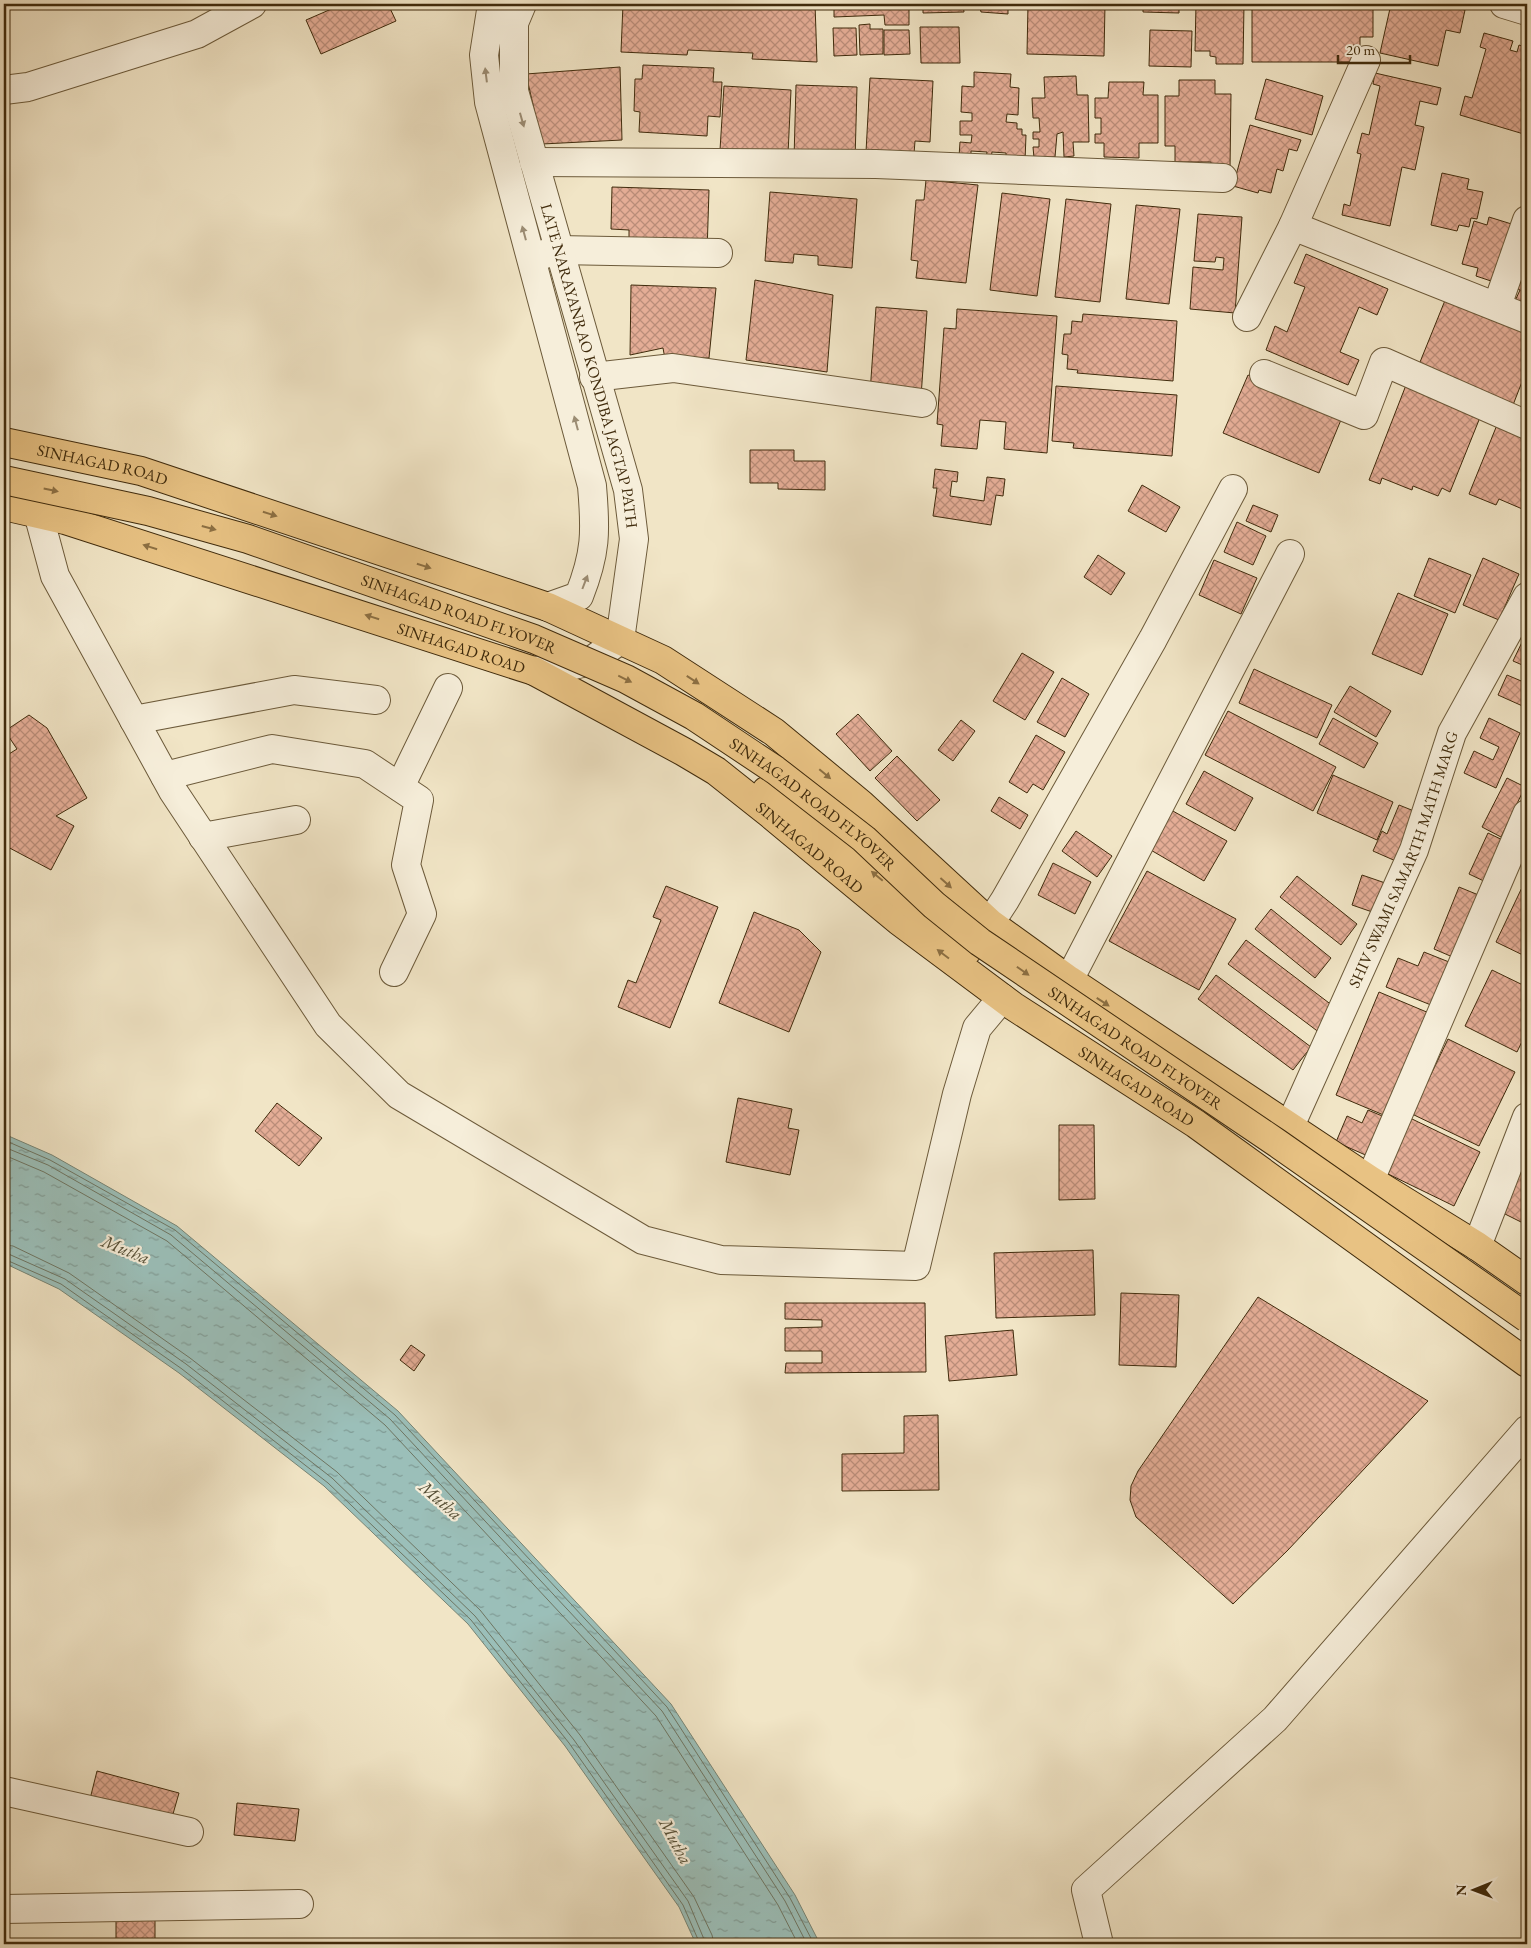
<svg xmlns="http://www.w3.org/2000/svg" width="1531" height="1948" viewBox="0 0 1531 1948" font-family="'EB Garamond',serif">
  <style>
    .water { fill: url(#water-ripples); stroke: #778474 }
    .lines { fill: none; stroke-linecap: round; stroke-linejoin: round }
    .shore { stroke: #6e7562; stroke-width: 1 }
    .building { fill: url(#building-cross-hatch); stroke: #402b0c }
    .minor-casing { stroke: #6c5a3a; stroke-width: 30 }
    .tertiary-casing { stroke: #6c5a3a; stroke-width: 30 }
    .primary-casing { stroke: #402b0c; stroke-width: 30 }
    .minor { stroke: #f6eeda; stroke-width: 28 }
    .tertiary { stroke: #f6eeda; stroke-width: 28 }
    .primary { stroke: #e8c283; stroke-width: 28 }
    .primary-bridge-casing { stroke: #402b0c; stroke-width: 30; stroke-linecap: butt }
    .primary-bridge { stroke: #e8c283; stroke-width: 28 }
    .oneway { fill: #9b8c73 }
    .oneway2 { fill: #8c6f42 }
    .labels { text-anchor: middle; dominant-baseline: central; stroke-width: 4.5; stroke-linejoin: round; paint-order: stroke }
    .street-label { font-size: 16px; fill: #402b0c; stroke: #f6eeda }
    .water-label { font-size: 18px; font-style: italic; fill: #575037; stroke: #f6eeda }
  </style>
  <defs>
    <pattern id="water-ripples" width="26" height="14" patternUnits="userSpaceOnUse" patternTransform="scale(1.25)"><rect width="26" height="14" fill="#9bbfb9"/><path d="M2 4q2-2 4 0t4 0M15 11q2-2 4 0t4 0" fill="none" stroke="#809b95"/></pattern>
    <pattern id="building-cross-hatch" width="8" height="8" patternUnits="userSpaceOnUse" patternTransform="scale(1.25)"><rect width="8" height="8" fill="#e4ad96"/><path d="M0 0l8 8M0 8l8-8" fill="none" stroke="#ba8d79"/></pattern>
  </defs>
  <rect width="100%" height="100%" fill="#f1e5c6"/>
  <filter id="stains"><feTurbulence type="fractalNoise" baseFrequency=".004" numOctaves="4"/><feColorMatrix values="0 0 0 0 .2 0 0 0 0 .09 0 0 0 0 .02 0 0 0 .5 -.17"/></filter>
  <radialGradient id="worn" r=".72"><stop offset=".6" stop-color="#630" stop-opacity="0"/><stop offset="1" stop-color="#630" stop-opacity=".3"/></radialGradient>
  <polygon class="water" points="4,1134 52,1155 177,1226 398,1411 671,1704 795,1895 820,1944 696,1944 679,1907 565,1746 468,1624 324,1486 179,1373 59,1289 4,1263"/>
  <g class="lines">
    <g class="shore">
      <polyline points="4,1140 50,1160 175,1230 395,1415 667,1707 790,1898 814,1944"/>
      <polyline points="4,1147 48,1165 171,1235 390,1419 662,1711 785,1901 807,1944"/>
      <polyline points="4,1155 44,1172 167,1241 385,1425 656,1716 778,1905 798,1944"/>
      <polyline points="4,1245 13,1246 69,1273 190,1358 337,1472 480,1610 580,1735 694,1897 712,1935 714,1944"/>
      <polyline points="4,1252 65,1279 186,1364 332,1478 475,1616 574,1740 688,1901 706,1944"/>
      <polyline points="4,1259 61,1284 182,1369 328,1483 471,1620 569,1743 683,1905 700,1944"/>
    </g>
  </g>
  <g class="building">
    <polygon points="343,4 388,4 396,21 321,54 306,20"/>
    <polygon points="623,4 815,4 817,62 752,59 753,53 688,50 687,55 621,52"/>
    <polygon points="834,4 909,4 909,25 885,25 884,15 834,17"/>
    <polygon points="923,4 963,4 964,12 923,13"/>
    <polygon points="979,4 1008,4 1008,14 981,12"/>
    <polygon points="1028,4 1105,4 1104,56 1027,54"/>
    <polygon points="1143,4 1179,4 1179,13 1143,12"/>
    <polygon points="1196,4 1244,4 1243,64 1216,64 1216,57 1210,56 1210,51 1195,51"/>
    <polygon points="1252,4 1373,4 1373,37 1360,37 1360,46 1353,45 1353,62 1252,62"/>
    <polygon points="1391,4 1437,4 1465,10 1460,33 1446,30 1438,66 1380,53"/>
    <polygon points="870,24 870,29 883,29 883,54 860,55 859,25"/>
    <polygon points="920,27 959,27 960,63 921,63"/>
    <polygon points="833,28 856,28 857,55 834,56"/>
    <polygon points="884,30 909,30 910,54 884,55"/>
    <polygon points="1150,30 1192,31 1191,67 1149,66"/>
    <polygon points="1484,33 1513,41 1510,50 1517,52 1519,45 1527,48 1527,135 1460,115 1465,96 1472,98 1486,49 1480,47"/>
    <polygon points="643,65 714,68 713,82 722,82 720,117 708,116 707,136 639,132 640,112 634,111 635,79 642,79"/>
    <polygon points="620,67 622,140 542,144 526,74"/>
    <polygon points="974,72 1011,74 1010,87 1019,88 1018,115 1007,114 1006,122 1017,123 1017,129 1022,129 1022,135 1026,135 1025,161 1006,160 1006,153 992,152 991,158 986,158 987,152 971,151 971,158 959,157 960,142 971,143 972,135 960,135 960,121 972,121 972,113 961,112 962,86 974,87"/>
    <polygon points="1375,73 1441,88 1437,105 1420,101 1415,125 1424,127 1415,170 1402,167 1390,226 1342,215 1344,204 1350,206 1361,154 1357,153 1362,133 1369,135 1380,86 1373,84"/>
    <polygon points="1076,76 1077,95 1088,95 1089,142 1073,142 1074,156 1064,157 1063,132 1057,134 1055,157 1034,158 1033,147 1039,147 1039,139 1033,139 1033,132 1040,132 1039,118 1033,118 1032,98 1045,98 1044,77"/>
    <polygon points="870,78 933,81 930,142 915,141 914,154 866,152"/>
    <polygon points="1266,79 1323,96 1312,135 1255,119"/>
    <polygon points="1179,80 1215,80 1215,94 1231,94 1230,169 1211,169 1211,162 1175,162 1175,146 1165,146 1165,96 1179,96"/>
    <polygon points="1109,82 1144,82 1143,95 1158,95 1158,143 1139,143 1139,158 1104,157 1104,143 1095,143 1095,134 1101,134 1101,118 1095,118 1095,98 1108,98"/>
    <polygon points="796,85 857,87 855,161 794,159"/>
    <polygon points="724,86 791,90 788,154 720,150"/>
    <polygon points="1250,125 1301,140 1297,151 1289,149 1283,171 1277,169 1271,193 1259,190 1258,193 1233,186"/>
    <polygon points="1442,173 1469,179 1467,189 1483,192 1477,219 1471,218 1469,227 1459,225 1457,231 1431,225"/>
    <polygon points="926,180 978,185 966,283 916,278 918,261 911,260 916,200 924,200"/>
    <polygon points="612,187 709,190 707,253 629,251 629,230 611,229"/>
    <polygon points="770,192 857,199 852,268 818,265 818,256 794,254 793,263 765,261"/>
    <polygon points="1002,193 1050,199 1037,296 990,290"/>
    <polygon points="1066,199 1111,204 1100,302 1055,297"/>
    <polygon points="1136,205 1180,209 1169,304 1126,299"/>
    <polygon points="1198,214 1242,217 1235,313 1190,309 1193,267 1223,270 1224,258 1216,257 1215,262 1194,261"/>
    <polygon points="1489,217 1518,226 1500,284 1476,276 1478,268 1462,264 1474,221 1487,225"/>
    <polygon points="1527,238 1527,306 1515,301 1520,290 1508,285"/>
    <polygon points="1306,254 1388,289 1377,315 1359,307 1340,352 1359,360 1348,385 1266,350 1275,326 1287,332 1305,287 1294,283"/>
    <polygon points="755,280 833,295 827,372 746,360"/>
    <polygon points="631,285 716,288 709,358 665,359 663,348 630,355"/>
    <polygon points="1448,293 1527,325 1527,369 1513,405 1418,367"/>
    <polygon points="876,307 927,311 921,397 870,393"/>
    <polygon points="957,309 1057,316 1047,453 1004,449 1006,422 980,420 977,449 941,446 943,425 937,424 944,328 956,329"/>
    <polygon points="1083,314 1177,321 1173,381 1077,373 1078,370 1067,369 1068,355 1062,354 1064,334 1071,334 1072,321 1082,322"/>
    <polygon points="1248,375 1343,415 1319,473 1223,433"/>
    <polygon points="1408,380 1483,410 1450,492 1442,488 1438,496 1413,486 1412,490 1382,478 1380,484 1369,480"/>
    <polygon points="1056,386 1177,395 1172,456 1073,448 1074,443 1052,441"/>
    <polygon points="1499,420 1527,432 1527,511 1499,499 1496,505 1469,494"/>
    <polygon points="750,450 794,450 794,461 825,461 825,490 778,489 778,483 750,483"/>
    <polygon points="935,469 958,472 957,482 952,481 950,496 984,501 987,477 1005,479 1003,496 996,495 991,525 933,516 937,488 933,488"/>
    <polygon points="1142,485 1180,507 1166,532 1128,511"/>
    <polygon points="1253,505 1278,515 1271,532 1246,521"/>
    <polygon points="1237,522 1266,536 1253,565 1224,552"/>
    <polygon points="1098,555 1125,573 1111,595 1084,577"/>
    <polygon points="1429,558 1471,575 1455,613 1414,596"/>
    <polygon points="1483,558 1519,574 1499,620 1463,605"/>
    <polygon points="1214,560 1257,578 1241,614 1199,595"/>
    <polygon points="1398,593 1448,614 1422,675 1372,654"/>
    <polygon points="1524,638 1527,640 1527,667 1513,661"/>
    <polygon points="1022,653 1054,672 1025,720 993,701"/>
    <polygon points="1254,669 1332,705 1317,738 1239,703"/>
    <polygon points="1507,675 1526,683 1527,681 1527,708 1498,695"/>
    <polygon points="1062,678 1089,694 1065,737 1037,722"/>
    <polygon points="1350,686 1391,711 1376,737 1334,712"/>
    <polygon points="1228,711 1336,767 1313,811 1205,755"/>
    <polygon points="858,714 892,751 870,771 836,734"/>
    <polygon points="29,715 47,728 87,798 56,816 74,826 51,870 4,845 4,757 17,749 5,731"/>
    <polygon points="1333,718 1378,743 1364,768 1319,744"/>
    <polygon points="1489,718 1520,733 1496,788 1464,773 1474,751 1493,760 1499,747 1480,738"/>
    <polygon points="961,720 975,731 953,761 938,750"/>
    <polygon points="1036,735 1065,752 1043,790 1033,784 1027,793 1009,782"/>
    <polygon points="897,756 940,800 917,821 875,778"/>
    <polygon points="1204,771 1253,798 1235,831 1186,804"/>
    <polygon points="1333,775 1393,802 1377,840 1317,813"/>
    <polygon points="1507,778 1525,787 1501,837 1482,827"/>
    <polygon points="999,797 1028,815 1020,829 991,811"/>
    <polygon points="1399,805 1419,813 1398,862 1373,851 1382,831 1387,834"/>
    <polygon points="1171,810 1227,841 1204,881 1149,849"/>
    <polygon points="1076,831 1112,856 1097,877 1062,851"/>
    <polygon points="1488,833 1507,842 1488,883 1469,874"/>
    <polygon points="1053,863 1091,882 1075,914 1038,895"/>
    <polygon points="1147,871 1236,919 1199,990 1109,941"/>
    <polygon points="1362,875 1394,886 1384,916 1352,905"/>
    <polygon points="1297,876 1357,924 1341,945 1280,897"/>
    <polygon points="1527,877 1527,957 1496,942"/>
    <polygon points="666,886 718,907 670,1028 618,1007 628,980 636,983 661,920 653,917"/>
    <polygon points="1459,887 1481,896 1455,958 1434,949"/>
    <polygon points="1271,909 1331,958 1315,978 1255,929"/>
    <polygon points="754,912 799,930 821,952 789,1032 719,1003"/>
    <polygon points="1246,940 1337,1009 1320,1033 1228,964"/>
    <polygon points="1424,952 1449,962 1431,1005 1386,987 1398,958 1418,966"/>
    <polygon points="1492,970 1527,987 1527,1031 1517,1052 1465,1026"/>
    <polygon points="1216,975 1311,1047 1293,1070 1198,999"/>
    <polygon points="1379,992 1429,1013 1386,1116 1336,1095"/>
    <polygon points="1448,1039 1515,1072 1479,1146 1412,1114"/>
    <polygon points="738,1098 792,1109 788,1128 799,1130 790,1175 726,1162"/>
    <polygon points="277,1103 322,1138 299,1166 255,1131"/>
    <polygon points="1368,1110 1387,1118 1370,1157 1336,1142 1347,1116 1362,1123"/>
    <polygon points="1410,1118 1480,1152 1454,1206 1384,1172"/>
    <polygon points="1059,1125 1094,1125 1095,1199 1059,1200"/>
    <polygon points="1526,1156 1527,1157 1527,1225 1499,1211"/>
    <polygon points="1093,1250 1095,1315 996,1318 994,1253"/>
    <polygon points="1121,1293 1179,1295 1176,1367 1119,1365"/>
    <polygon points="1258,1297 1428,1401 1288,1550 1233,1604 1136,1517 1130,1500 1131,1486 1138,1471"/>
    <polygon points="785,1303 925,1303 926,1372 785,1373 786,1363 822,1363 822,1351 785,1351 785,1328 822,1327 822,1320 785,1319"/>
    <polygon points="1013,1330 1017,1375 949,1381 945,1336"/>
    <polygon points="411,1345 425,1355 414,1371 400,1360"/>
    <polygon points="938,1415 939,1490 842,1491 842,1454 904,1453 904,1416"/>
    <polygon points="97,1771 179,1793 171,1821 90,1799"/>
    <polygon points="237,1803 299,1809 295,1841 234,1835"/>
    <rect x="116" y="1915" width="39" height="29"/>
  </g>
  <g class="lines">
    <g class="minor-casing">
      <g id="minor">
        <polyline points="1504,4 1527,11"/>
        <polyline points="4,90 28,87 197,34 252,4"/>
        <polyline points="534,162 876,164 1223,178"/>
        <polyline points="1293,226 1527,319"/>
        <polyline points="538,256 558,250 718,253"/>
        <polyline points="1497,306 1527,220"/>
        <polyline points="1247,317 1293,226 1366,60"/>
        <polyline points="1264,374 1364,415 1384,362 1527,425"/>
        <polyline points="594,377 673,368 922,403"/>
        <polyline points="38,513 55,576 173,791 328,1025 399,1095 643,1240 721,1260 916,1266 957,1094 977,1028 1002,998"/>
        <polyline points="134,720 294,690 376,700"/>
        <polyline points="165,776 272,749 365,764 419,800 406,865 422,914 394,972"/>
        <polyline points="400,787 448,688"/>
        <polyline points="203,837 296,820"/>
        <polyline points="990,923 1005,900 1153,639 1233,489"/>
        <polyline points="1069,980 1290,554"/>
        <path id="s1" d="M 1290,1126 L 1414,850 L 1452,733 L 1527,597"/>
        <polyline points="1370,1180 1527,814"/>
        <polyline points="1477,1246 1527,1117"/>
        <polyline points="4,1791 189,1832"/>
        <polyline points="4,1909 299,1904"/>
        <polyline points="1099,1944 1086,1890 1275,1719 1527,1430"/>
      </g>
    </g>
    <g class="tertiary-casing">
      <g id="tertiary">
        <path d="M 492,4 L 484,55 L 489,102 L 592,486 C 596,532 596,553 579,596 L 548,607"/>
        <path id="s2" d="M 522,4 L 514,23 L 514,91 L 628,490 L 634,539 L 620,640 L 591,661 L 561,668 L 534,671"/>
      </g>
    </g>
    <g class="primary-casing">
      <g id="primary">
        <path id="s3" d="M 4,442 L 141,471 L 548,607 L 663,660 L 774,732 L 861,804 L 990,923 L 1069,980 L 1370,1180 L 1477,1246 L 1527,1281"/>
        <path id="s4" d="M 4,506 L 65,520 L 534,671 L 684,752 L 716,771 L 769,813 L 899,921 L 1013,1006 L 1196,1124 L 1527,1363"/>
        <polyline points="766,791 808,818 968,950"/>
      </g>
    </g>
    <use href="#minor" class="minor"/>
    <use href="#tertiary" class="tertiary"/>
    <use href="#primary" class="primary"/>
    <g class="primary-bridge-casing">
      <g id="primary-bridge">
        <path id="s5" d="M 4,480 L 148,511 L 248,539 L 534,639 L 626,679 L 694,716 L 775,770 L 864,839 L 934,905 L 980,942 L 1277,1143 L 1527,1318"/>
      </g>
    </g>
    <use href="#primary-bridge" class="primary-bridge"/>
  </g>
  <defs><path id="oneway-solid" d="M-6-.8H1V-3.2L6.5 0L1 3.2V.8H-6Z" transform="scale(1.25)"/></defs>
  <g class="oneway">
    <use href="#oneway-solid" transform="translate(486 75) rotate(-97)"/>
    <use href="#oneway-solid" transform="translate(522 120) rotate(74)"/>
    <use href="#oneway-solid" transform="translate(524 233) rotate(-105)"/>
    <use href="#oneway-solid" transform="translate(576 423) rotate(-105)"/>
    <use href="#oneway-solid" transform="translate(585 582) rotate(-69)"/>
  </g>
  <g class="oneway2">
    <use href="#oneway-solid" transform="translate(51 490) rotate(12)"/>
    <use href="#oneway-solid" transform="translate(270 514) rotate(18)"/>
    <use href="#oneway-solid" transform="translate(209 528) rotate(15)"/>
    <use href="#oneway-solid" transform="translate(150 547) rotate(-162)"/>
    <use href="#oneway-solid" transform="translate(424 566) rotate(18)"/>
    <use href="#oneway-solid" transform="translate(372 617) rotate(-162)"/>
    <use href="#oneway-solid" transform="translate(625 679) rotate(26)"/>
    <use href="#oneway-solid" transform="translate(693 680) rotate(33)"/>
    <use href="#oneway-solid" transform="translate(825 774) rotate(40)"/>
    <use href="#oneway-solid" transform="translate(877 876) rotate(-140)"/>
    <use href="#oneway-solid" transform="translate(946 883) rotate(42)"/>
    <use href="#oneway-solid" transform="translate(943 954) rotate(-143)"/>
    <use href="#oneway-solid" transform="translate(1023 971) rotate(35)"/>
    <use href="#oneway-solid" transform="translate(1103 1002) rotate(33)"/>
  </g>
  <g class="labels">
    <g class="street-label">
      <text stroke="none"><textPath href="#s2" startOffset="374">LATE NARAYANRAO KONDIBA JAGTAP PATH</textPath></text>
      <text stroke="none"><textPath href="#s3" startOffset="101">SINHAGAD ROAD</textPath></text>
      <text stroke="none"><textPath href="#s5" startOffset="475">SINHAGAD ROAD FLYOVER</textPath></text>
      <text stroke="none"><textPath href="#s4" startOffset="479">SINHAGAD ROAD</textPath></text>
      <text stroke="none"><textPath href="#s5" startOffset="880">SINHAGAD ROAD FLYOVER</textPath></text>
      <text stroke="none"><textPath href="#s4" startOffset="884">SINHAGAD ROAD</textPath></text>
      <text stroke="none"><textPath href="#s1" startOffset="290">SHIV SWAMI SAMARTH MATH MARG</textPath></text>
      <text stroke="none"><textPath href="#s5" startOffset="1285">SINHAGAD ROAD FLYOVER</textPath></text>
      <text stroke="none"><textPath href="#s4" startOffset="1289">SINHAGAD ROAD</textPath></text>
    </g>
    <g class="water-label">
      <text transform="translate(126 1249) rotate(22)">Mutha</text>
      <text transform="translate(441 1500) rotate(41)">Mutha</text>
      <text transform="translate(676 1841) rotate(62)">Mutha</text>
    </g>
  </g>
  <rect width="1531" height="1948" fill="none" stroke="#f1e5c6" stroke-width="20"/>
  <rect x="5" y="5" width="1521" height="1938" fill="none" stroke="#402b0c" stroke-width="2.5"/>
  <rect x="10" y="10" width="1511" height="1928" fill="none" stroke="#402b0c"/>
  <g transform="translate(1474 1890) rotate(269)" stroke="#f6eeda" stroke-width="4" paint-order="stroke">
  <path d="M0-4L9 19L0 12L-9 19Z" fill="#402b0c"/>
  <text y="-8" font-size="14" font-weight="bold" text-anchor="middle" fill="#402b0c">N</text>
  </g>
  <path d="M1338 55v8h72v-8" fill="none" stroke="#402b0c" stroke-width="2.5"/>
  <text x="1346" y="55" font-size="15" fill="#402b0c" stroke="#f6eeda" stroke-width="4" paint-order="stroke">20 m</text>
  <rect width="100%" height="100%" filter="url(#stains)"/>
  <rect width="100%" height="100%" fill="url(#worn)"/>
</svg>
